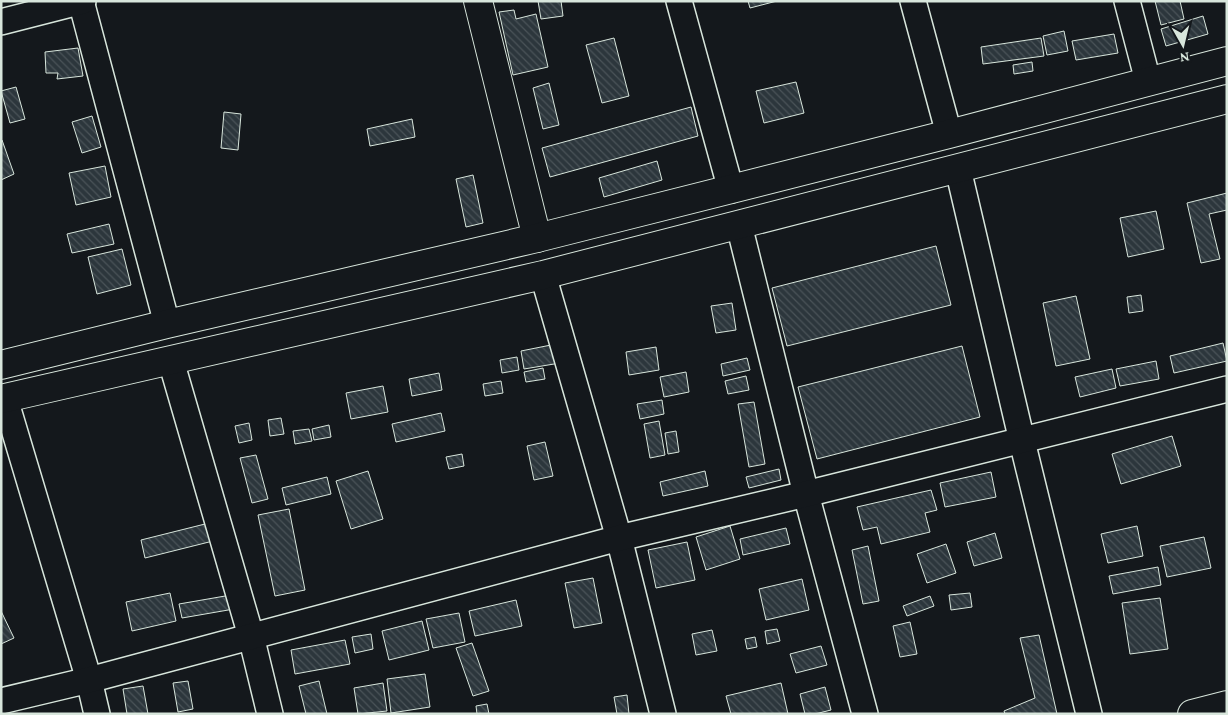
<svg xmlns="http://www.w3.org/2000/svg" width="1228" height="715" viewBox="0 0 1228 715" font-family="'Crimson Pro',serif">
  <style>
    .building { fill: url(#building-back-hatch); stroke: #d8e6dc }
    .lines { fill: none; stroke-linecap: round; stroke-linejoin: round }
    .street-casing { stroke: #d8e6dc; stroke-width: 28 }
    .secondary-casing { stroke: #d8e6dc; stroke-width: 30 }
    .primary-casing { stroke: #d8e6dc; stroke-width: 30 }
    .highway-casing { stroke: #d8e6dc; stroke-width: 30 }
    .street { stroke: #14181c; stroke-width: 25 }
    .secondary { stroke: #14181c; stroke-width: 28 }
    .primary { stroke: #14181c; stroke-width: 28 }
    .highway { stroke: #14181c; stroke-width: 28 }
  </style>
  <defs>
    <pattern id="building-back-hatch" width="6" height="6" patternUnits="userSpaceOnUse" patternTransform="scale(1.25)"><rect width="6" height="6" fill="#2c363c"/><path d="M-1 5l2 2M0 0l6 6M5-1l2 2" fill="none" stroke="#4a5358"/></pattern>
  </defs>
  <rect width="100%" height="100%" fill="#14181c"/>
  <g class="building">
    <polygon points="538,1 561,1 563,16 541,19"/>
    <polygon points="748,1 777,1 750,8"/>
    <polygon points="1155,1 1180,1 1184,19 1161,25"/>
    <polygon points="514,10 516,19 536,14 548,67 513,75 499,12"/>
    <polygon points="1203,16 1208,34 1166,46 1161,29"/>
    <polygon points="1064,31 1068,51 1047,55 1043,36"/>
    <polygon points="1114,34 1118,53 1076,60 1072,41"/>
    <polygon points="614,38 629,96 602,103 586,45"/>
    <polygon points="1041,38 1044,56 983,64 981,47"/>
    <polygon points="78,48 83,76 57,79 58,73 46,73 45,52"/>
    <polygon points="1032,62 1033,71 1014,74 1013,65"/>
    <polygon points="796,82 804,113 764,123 756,91"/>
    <polygon points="549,83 559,125 543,129 533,88"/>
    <polygon points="16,87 25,119 10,123 1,91"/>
    <polygon points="691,107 698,136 550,177 542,148"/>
    <polygon points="224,112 241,114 238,150 221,148"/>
    <polygon points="92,116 101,147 82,153 72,122"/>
    <polygon points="412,119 415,137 370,146 367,129"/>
    <polygon points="2,140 14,174 1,180 1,141"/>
    <polygon points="657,161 662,180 604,197 599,178"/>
    <polygon points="105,166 111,197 76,205 69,173"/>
    <polygon points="473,175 483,223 466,227 456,179"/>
    <polygon points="1227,193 1227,210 1209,214 1220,259 1201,263 1187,203"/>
    <polygon points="1156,211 1164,249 1128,257 1120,218"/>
    <polygon points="109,224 114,244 72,253 67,234"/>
    <polygon points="936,246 951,305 787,346 772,288"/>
    <polygon points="122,249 131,285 97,294 88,257"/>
    <polygon points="1141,295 1143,311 1129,313 1127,297"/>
    <polygon points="1076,296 1090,359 1056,366 1043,303"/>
    <polygon points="732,303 736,330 716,333 711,306"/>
    <polygon points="1223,343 1227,361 1174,373 1170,356"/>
    <polygon points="556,344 560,363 524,369 521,351"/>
    <polygon points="962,346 980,417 817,459 798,387"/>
    <polygon points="656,347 659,370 629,375 626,352"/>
    <polygon points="517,357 519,370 502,373 500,360"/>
    <polygon points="747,358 750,370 723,376 721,364"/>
    <polygon points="1156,361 1159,379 1120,386 1116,369"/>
    <polygon points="543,368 545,379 526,382 524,372"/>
    <polygon points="1112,369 1116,388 1080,397 1075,377"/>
    <polygon points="686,372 689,392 664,397 660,377"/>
    <polygon points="439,373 442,390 412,396 409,379"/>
    <polygon points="746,376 749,390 728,394 725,381"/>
    <polygon points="501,381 503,393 485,396 483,384"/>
    <polygon points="383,386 388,412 351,419 346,393"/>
    <polygon points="662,400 664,414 640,419 637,404"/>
    <polygon points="754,402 765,464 749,467 738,404"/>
    <polygon points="441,413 445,431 396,442 392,424"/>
    <polygon points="281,418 284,434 270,436 268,420"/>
    <polygon points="659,421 665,455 650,458 644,424"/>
    <polygon points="249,423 252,440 239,443 235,426"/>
    <polygon points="329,425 331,437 314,440 312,429"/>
    <polygon points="309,429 312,441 295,444 293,431"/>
    <polygon points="676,431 679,452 668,454 665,433"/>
    <polygon points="1172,436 1181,466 1121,484 1112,454"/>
    <polygon points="545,442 553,476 534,480 527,446"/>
    <polygon points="462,454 464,466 449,469 446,457"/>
    <polygon points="256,455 268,499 252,503 240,458"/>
    <polygon points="779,469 781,480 749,488 746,477"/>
    <polygon points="368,471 383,519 351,529 336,481"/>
    <polygon points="705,471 708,486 663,496 660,482"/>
    <polygon points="991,472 996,497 945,507 940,483"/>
    <polygon points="327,477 331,494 286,505 282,488"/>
    <polygon points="931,490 937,510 925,513 930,532 881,544 877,527 863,530 857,507"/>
    <polygon points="289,509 305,590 275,596 258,515"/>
    <polygon points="213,522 217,540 145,558 141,540"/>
    <polygon points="730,526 740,559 706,570 696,537"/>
    <polygon points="1137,526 1143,556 1108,563 1101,534"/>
    <polygon points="786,528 790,544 743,555 740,539"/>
    <polygon points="995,533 1002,558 974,566 967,542"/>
    <polygon points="1204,537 1211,568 1167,577 1160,546"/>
    <polygon points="687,542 695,580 656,588 648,550"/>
    <polygon points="946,544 956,573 927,583 917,554"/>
    <polygon points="868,546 879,601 863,604 852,550"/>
    <polygon points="1158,567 1161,585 1113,594 1109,576"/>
    <polygon points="593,578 602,623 574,628 565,583"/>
    <polygon points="802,579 809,610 766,620 759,589"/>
    <polygon points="170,593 176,621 132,631 126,602"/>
    <polygon points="970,593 972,607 951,610 949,595"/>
    <polygon points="231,595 234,609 182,618 179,604"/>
    <polygon points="930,596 934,606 907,616 903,606"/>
    <polygon points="1160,598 1168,649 1130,654 1122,603"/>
    <polygon points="516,600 522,626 475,636 469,611"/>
    <polygon points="1,611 14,638 1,644"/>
    <polygon points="459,613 465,642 433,648 426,619"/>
    <polygon points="422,621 429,650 389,660 382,631"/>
    <polygon points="910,622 917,654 900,657 893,626"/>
    <polygon points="777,629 780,641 767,644 765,631"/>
    <polygon points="712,630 717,651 696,655 692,634"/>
    <polygon points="371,634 373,649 355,653 352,637"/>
    <polygon points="1039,635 1057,714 1005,714 1004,711 1035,698 1020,638"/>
    <polygon points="755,637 757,647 747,649 745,639"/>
    <polygon points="345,640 350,664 295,674 291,650"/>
    <polygon points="472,643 489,691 473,696 456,648"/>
    <polygon points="821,646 827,665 796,673 790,654"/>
    <polygon points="425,674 430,707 391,713 387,679"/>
    <polygon points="188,681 193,709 178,712 173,683"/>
    <polygon points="319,681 327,714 306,714 299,686"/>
    <polygon points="383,683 387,711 358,714 354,688"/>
    <polygon points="781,683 788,714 731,714 726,696"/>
    <polygon points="143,686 148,714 127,714 123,689"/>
    <polygon points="825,687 831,710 815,714 805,714 800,694"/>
    <polygon points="627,695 629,714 617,714 614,697"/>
    <polygon points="487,704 489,714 477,714 476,706"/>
  </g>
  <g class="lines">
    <g class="street-casing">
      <g id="street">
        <polyline points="81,1 167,324"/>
        <polyline points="679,1 731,190"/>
        <polyline points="913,1 949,134"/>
        <polyline points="1127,1 1148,81"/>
        <polyline points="1,22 83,1"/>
        <polyline points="958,169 1022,441 1089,714"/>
        <polyline points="739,225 806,494 865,714"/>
        <polyline points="543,275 619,538 663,714"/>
        <polyline points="171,361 251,636 270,714"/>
        <polyline points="5,399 89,680 97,714"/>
        <polyline points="1,701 89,680 619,538 806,494 1227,389"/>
      </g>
    </g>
    <g class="secondary-casing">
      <polyline id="secondary" points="478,1 537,238"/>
    </g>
    <g class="primary-casing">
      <polyline id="primary" points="1192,714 1227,705"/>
    </g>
    <g class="highway-casing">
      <g id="highway">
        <polyline points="1,365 167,324 537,238 949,134 1227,61"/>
        <polyline points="1,399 543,275 1227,99"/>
      </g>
    </g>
    <use href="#street" class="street"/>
    <use href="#secondary" class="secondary"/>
    <use href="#primary" class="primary"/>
    <use href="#highway" class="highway"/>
  </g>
  <rect width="1228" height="715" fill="none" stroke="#d8e6dc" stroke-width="5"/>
  <g transform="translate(1183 45) rotate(172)" stroke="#14181c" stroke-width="4" paint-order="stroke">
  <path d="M0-4L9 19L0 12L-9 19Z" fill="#d8e6dc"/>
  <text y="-8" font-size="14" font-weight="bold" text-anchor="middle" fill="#d8e6dc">N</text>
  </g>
</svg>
